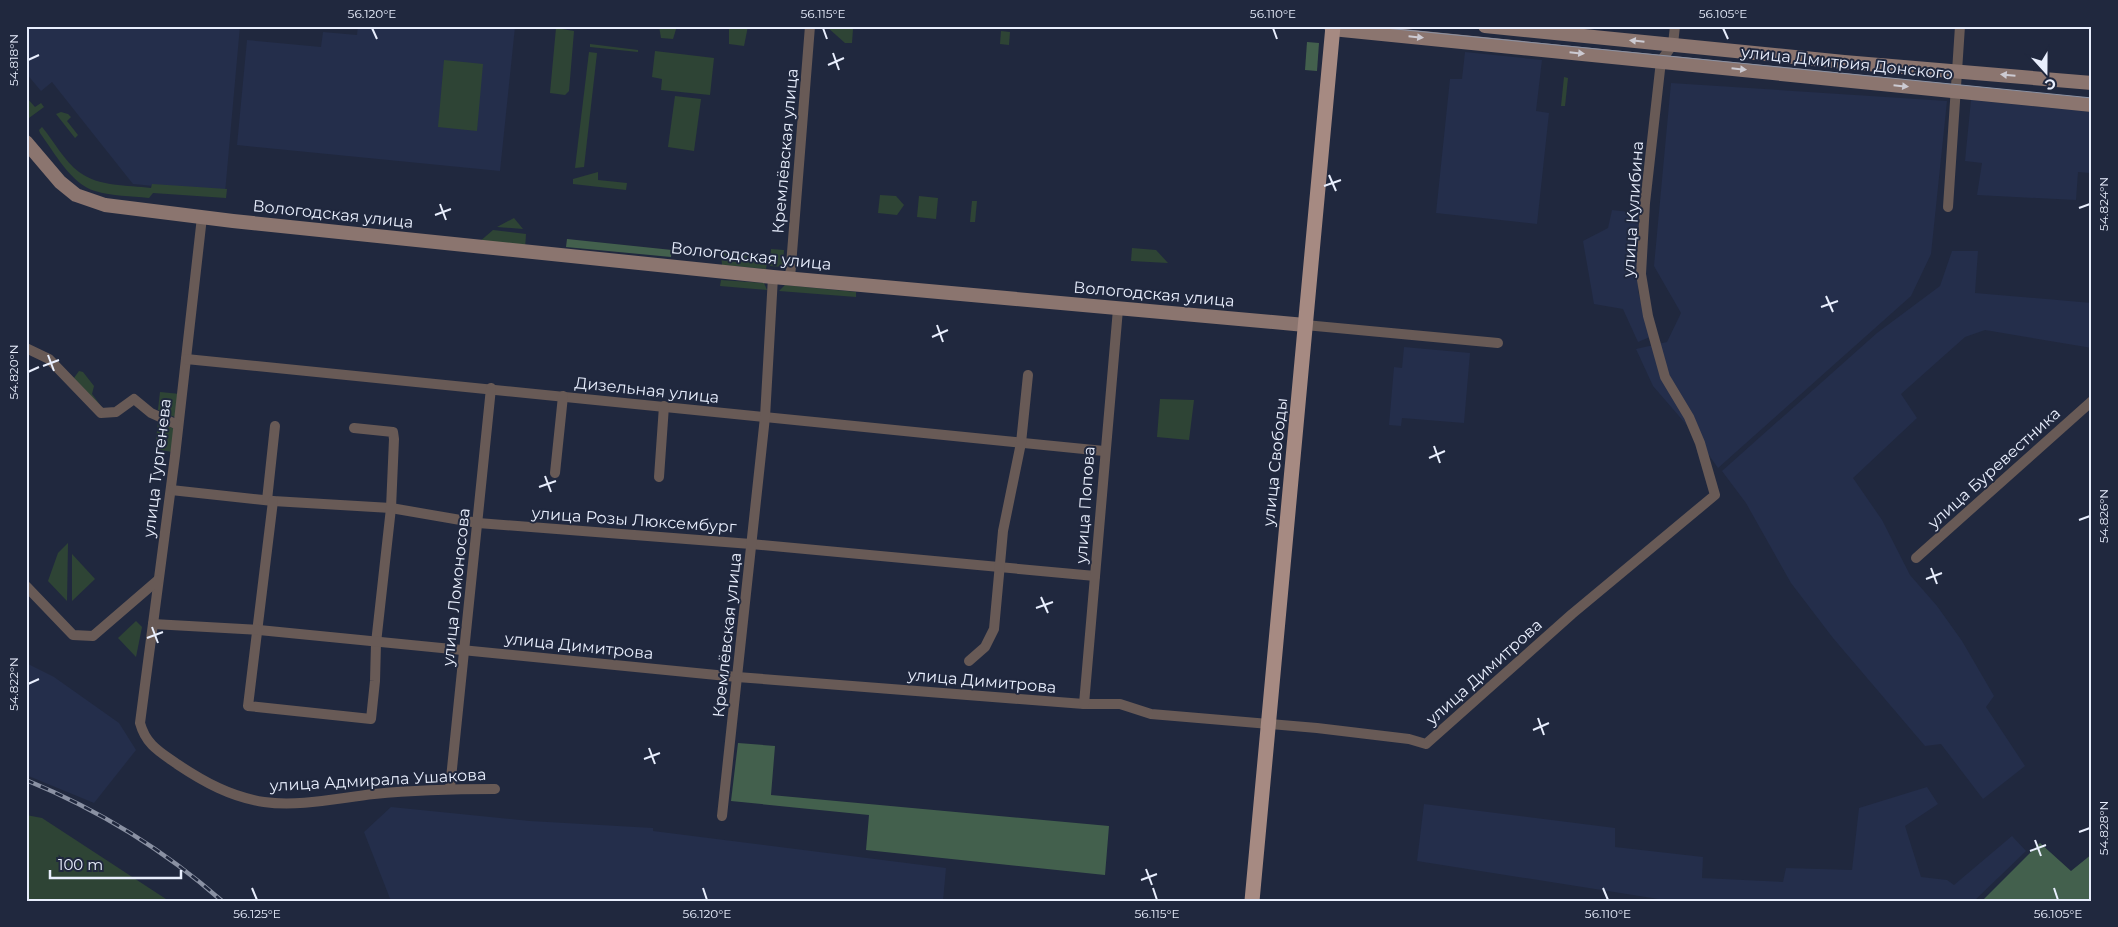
<svg xmlns="http://www.w3.org/2000/svg" width="2118" height="927" viewBox="0 0 2118 927" font-family="Montserrat,sans-serif">
  <style>
    .built { fill: #242e4b }
    .green { fill: #2e4435 }
    .forest { fill: #43604d }
    .lines { fill: none; stroke-linecap: round; stroke-linejoin: round }
    .street { stroke: #685a56; stroke-width: 10 }
    .secondary { stroke: #8b756f; stroke-width: 14 }
    .primary { stroke: #a68a82; stroke-width: 15 }
    .tram { stroke: #8a91a3; stroke-width: 1 }
    .rail-casing { stroke: #8a91a3; stroke-width: 4.5 }
    .rail { stroke: #20283e; stroke-width: 2.5; stroke-dasharray: 8; stroke-linecap: butt }
    .oneway { fill: #cccad2 }
    .ticks { fill: none; stroke: #e8eefd; stroke-width: 2 }
    .labels { text-anchor: middle; dominant-baseline: central; stroke-width: 4; stroke-linejoin: round; paint-order: stroke }
    .street-label { font-size: 16px; fill: #e8eefd; stroke: #20283e }
    .neatline { fill: none; stroke: #e8eefd; stroke-width: 2 }
    .ticks-label { font-size: 12px; text-anchor: middle; fill: #e8eefd }
  </style>
  <rect width="100%" height="100%" fill="#20283e"/>
  <g class="built">
    <polygon points="26,26 240,26 225,193 133,184 52,82 41,91 26,73"/>
    <polygon points="358,26 515,27 500,171 237,145 247,40 321,47 323,32 357,35"/>
    <polygon points="1465,52 1542,60 1536,111 1549,113 1537,224 1436,213 1450,79 1462,79"/>
    <polygon points="1671,83 1947,101 1931,254 1911,296 1718,468 1692,431 1653,386 1636,349 1667,342 1681,313 1654,266"/>
    <polygon points="1971,100 2092,112 2090,173 2078,172 2076,200 1977,195 1982,163 1965,161"/>
    <polygon points="1612,210 1638,213 1638,291 1650,337 1638,342 1623,309 1594,304 1583,241 1608,228"/>
    <polygon points="1952,251 1978,251 1975,293 2092,303 2092,348 1985,330 1965,337 1901,394 1917,418 1853,478 1882,520 1910,575 1937,606 1962,641 1994,696 1986,707 2025,766 1983,799 1941,744 1925,746 1833,638 1791,583 1746,503 1722,471 1877,333 1940,286"/>
    <polygon points="1404,347 1470,353 1464,423 1402,418 1401,426 1389,425 1394,367 1402,368"/>
    <polygon points="26,663 54,677 119,723 136,750 94,803 26,775"/>
    <polygon points="1927,787 1938,804 1905,826 1921,877 1947,880 1954,885 2012,836 2026,851 1974,901 1671,901 1417,861 1424,804 1615,828 1615,847 1703,857 1702,878 1783,882 1786,868 1852,870 1859,808"/>
    <polygon points="391,807 530,821 653,828 653,831 946,868 943,901 391,901 364,832"/>
  </g>
  <g class="green">
    <polygon points="659,26 677,26 673,39 661,38"/>
    <polygon points="729,26 748,26 744,46 729,44"/>
    <polygon points="827,27 853,29 852,43 845,43"/>
    <polygon points="556,28 574,31 569,91 565,95 550,93"/>
    <polygon points="1001,31 1010,32 1009,45 1000,44"/>
    <polygon points="590,44 638,50 638,52 590,47"/>
    <polygon points="655,51 714,58 710,95 661,90 662,79 652,77"/>
    <polygon points="589,52 597,53 584,167 575,168"/>
    <polygon points="444,60 483,64 477,131 438,127"/>
    <polygon points="1564,77 1568,78 1565,106 1561,106"/>
    <polygon points="675,96 701,99 694,151 668,147"/>
    <polygon points="26,97 35,107 41,103 44,107 29,118 26,117"/>
    <polygon points="61,112 68,114 71,117 67,121 78,135 75,138 56,114"/>
    <path d="M 42,127 C 54,141 64,161 79,172 C 99,187 127,185 151,188 L 152,184 L 227,189 L 226,198 L 153,193 L 149,198 C 131,196 112,196 95,191 C 71,184 54,152 40,133 L 39,130 Z"/>
    <polygon points="598,172 598,180 627,183 626,190 573,184 573,179"/>
    <polygon points="880,195 896,196 904,205 897,215 878,213"/>
    <polygon points="919,196 938,198 936,219 917,217"/>
    <polygon points="972,201 977,201 975,222 970,222"/>
    <polygon points="514,218 523,229 497,227"/>
    <polygon points="493,230 526,234 525,249 478,243"/>
    <polygon points="1132,248 1156,250 1168,263 1131,261"/>
    <polygon points="771,249 784,250 783,267 770,266"/>
    <polygon points="721,251 768,255 766,269 722,265"/>
    <polygon points="721,280 764,283 767,290 720,286"/>
    <polygon points="785,285 856,292 856,297 779,291"/>
    <polygon points="79,371 83,372 94,386 92,394 104,410 74,378"/>
    <polygon points="160,392 180,394 177,418 158,410"/>
    <polygon points="1160,399 1194,400 1189,440 1157,437"/>
    <polygon points="158,422 175,429 172,452 155,449"/>
    <polygon points="68,543 67,601 48,581 58,553"/>
    <polygon points="72,554 95,579 72,601"/>
    <polygon points="136,621 142,627 136,657 118,638"/>
    <polygon points="26,815 42,818 169,901 26,901"/>
  </g>
  <g class="forest">
    <polygon points="1307,42 1319,43 1317,71 1305,70"/>
    <polygon points="567,239 672,250 671,257 566,247"/>
    <polygon points="738,743 775,746 771,795 1109,826 1105,875 866,850 869,815 731,801"/>
    <polygon points="2040,843 2071,871 2092,854 2092,901 1984,899"/>
  </g>
  <g class="lines">
    <g class="street">
      <polyline points="1948,207 1960,26"/>
      <path d="M 202,217 L 175,456 L 140,723 C 146,745 160,752 177,764 C 204,782 231,797 264,802 C 299,807 338,798 374,794 C 415,790 454,789 495,789"/>
      <polyline points="790,278 810,26"/>
      <polyline points="1305,325 1498,343"/>
      <polyline points="26,348 49,359 101,413 116,412 134,399 151,413 178,425"/>
      <polyline points="186,359 1104,451"/>
      <polyline points="555,473 563,396"/>
      <polyline points="659,477 664,406"/>
      <polyline points="171,490 273,501 391,508 478,523 751,544 1095,576"/>
      <polyline points="267,500 275,426"/>
      <polyline points="273,501 248,706 371,719 375,681 376,643 391,508 394,439 393,432 354,428"/>
      <polyline points="1916,558 2092,401"/>
      <polyline points="26,586 73,635 93,636 158,580"/>
      <polyline points="153,624 259,630 737,677 1084,704 1120,704 1151,714 1317,728 1409,739 1426,744 1572,614 1715,495 1700,443 1689,417 1665,377 1648,316 1641,274 1645,203 1661,61 1673,44 1675,26"/>
      <polyline points="969,661 985,647 994,629 1003,531 1021,443 1028,375"/>
      <polyline points="1084,704 1118,309"/>
      <polyline points="450,788 491,388"/>
      <polyline points="722,816 765,417 773,277"/>
    </g>
    <g class="secondary">
      <polyline points="1331,26 1332,29 2092,105"/>
      <polyline points="1485,26 1844,62 2092,83"/>
      <polyline points="26,142 60,182 76,195 105,205 233,221 773,277 1305,325"/>
    </g>
    <polyline class="primary" points="1252,901 1333,26"/>
    <polyline class="tram" points="1365,26 2092,98"/>
    <g class="rail-casing">
      <path id="rail" d="M 26,780 C 99,810 163,849 222,901"/>
    </g>
    <use href="#rail" class="rail"/>
  </g>
  <defs><path id="oneway-solid" d="M-6-.8H1V-3.2L6.5 0L1 3.2V.8H-6Z" transform="scale(1.25)"/></defs>
  <g class="oneway">
    <use href="#oneway-solid" transform="translate(1416 37) rotate(6)"/>
    <use href="#oneway-solid" transform="translate(1637 41) rotate(-174)"/>
    <use href="#oneway-solid" transform="translate(1577 53) rotate(6)"/>
    <use href="#oneway-solid" transform="translate(1739 69) rotate(6)"/>
    <use href="#oneway-solid" transform="translate(2008 75) rotate(-175)"/>
    <use href="#oneway-solid" transform="translate(1901 86) rotate(6)"/>
  </g>
  <path class="ticks" d="M 372,28 L 377,39M 823,28 L 827,39M 1273,28 L 1277,39M 1723,28 L 1728,39M 833,53 L 839,70M 28,60 L 39,55M 828,65 L 844,58M 1329,175 L 1336,191M 1324,186 L 1341,180M 440,204 L 446,220M 2079,208 L 2090,204M 435,215 L 451,209M 1826,296 L 1833,312M 1821,307 L 1838,301M 937,325 L 943,342M 932,337 L 948,330M 48,355 L 54,371M 43,366 L 59,360M 28,372 L 39,367M 1434,446 L 1440,463M 1429,458 L 1445,451M 545,476 L 551,492M 539,487 L 556,481M 2079,520 L 2090,516M 1931,568 L 1937,584M 1926,579 L 1942,573M 1041,597 L 1048,613M 1036,608 L 1053,602M 152,627 L 158,643M 147,638 L 163,632M 28,684 L 39,679M 1538,718 L 1544,735M 1533,730 L 1549,723M 649,748 L 655,764M 644,759 L 660,753M 2079,832 L 2090,828M 2035,840 L 2041,856M 2030,851 L 2046,845M 1146,869 L 1152,885M 1141,880 L 1157,874M 252,888 L 257,900M 703,888 L 707,900M 1153,888 L 1157,900M 1603,888 L 1608,900M 2054,888 L 2058,900"/>
  <g class="labels">
    <g class="street-label">
      <text transform="translate(1847 63) rotate(6)">улица Дмитрия Донского</text>
      <text transform="translate(785 151) rotate(-85)">Кремлёвская улица</text>
      <text transform="translate(1633 209) rotate(-86)">улица Кулибина</text>
      <text transform="translate(333 214) rotate(6)">Вологодская улица</text>
      <text transform="translate(751 256) rotate(6)">Вологодская улица</text>
      <text transform="translate(1154 294) rotate(5)">Вологодская улица</text>
      <text transform="translate(647 390) rotate(6)">Дизельная улица</text>
      <text transform="translate(1275 462) rotate(-84)">улица Свободы</text>
      <text transform="translate(157 468) rotate(-83)">улица Тургенева</text>
      <text transform="translate(1994 468) rotate(-42)">улица Буревестника</text>
      <text transform="translate(1085 505) rotate(-86)">улица Попова</text>
      <text transform="translate(634 520) rotate(4)">улица Розы Люксембург</text>
      <text transform="translate(456 587) rotate(-84)">улица Ломоносова</text>
      <text transform="translate(727 635) rotate(-84)">Кремлёвская улица</text>
      <text transform="translate(579 646) rotate(6)">улица Димитрова</text>
      <text transform="translate(1484 672) rotate(-42)">улица Димитрова</text>
      <text transform="translate(982 681) rotate(5)">улица Димитрова</text>
      <text transform="translate(378 780) rotate(-3)">улица Адмирала Ушакова</text>
    </g>
  </g>
  <rect width="2118" height="927" fill="none" stroke="#20283e" stroke-width="55"/>
  <g transform="translate(2046 72) rotate(159)" stroke="#20283e" stroke-width="4" paint-order="stroke">
  <path d="M0-4L9 19L0 12L-9 19Z" fill="#e8eefd"/>
  <text y="-8" font-size="14" font-weight="bold" text-anchor="middle" fill="#e8eefd">С</text>
  </g>
  <path d="M50 870v8h131v-8" fill="none" stroke="#e8eefd" stroke-width="2.5"/>
  <text x="58" y="870" font-size="15" fill="#e8eefd" stroke="#20283e" stroke-width="4" paint-order="stroke">100 m</text>
  <rect x="28" y="28" width="2062" height="872" class="neatline"/>
  <g class="ticks-label">
    <text x="372" y="18">56.120°E</text>
    <text x="823" y="18">56.115°E</text>
    <text x="1273" y="18">56.110°E</text>
    <text x="1723" y="18">56.105°E</text>
    <text transform="translate(14 60) rotate(-90)" y="4">54.818°N</text>
    <text transform="translate(2104 204) rotate(-90)" y="4">54.824°N</text>
    <text transform="translate(14 372) rotate(-90)" y="4">54.820°N</text>
    <text transform="translate(2104 516) rotate(-90)" y="4">54.826°N</text>
    <text transform="translate(14 684) rotate(-90)" y="4">54.822°N</text>
    <text transform="translate(2104 828) rotate(-90)" y="4">54.828°N</text>
    <text x="257" y="918">56.125°E</text>
    <text x="707" y="918">56.120°E</text>
    <text x="1157" y="918">56.115°E</text>
    <text x="1608" y="918">56.110°E</text>
    <text x="2058" y="918">56.105°E</text>
  </g>
</svg>
